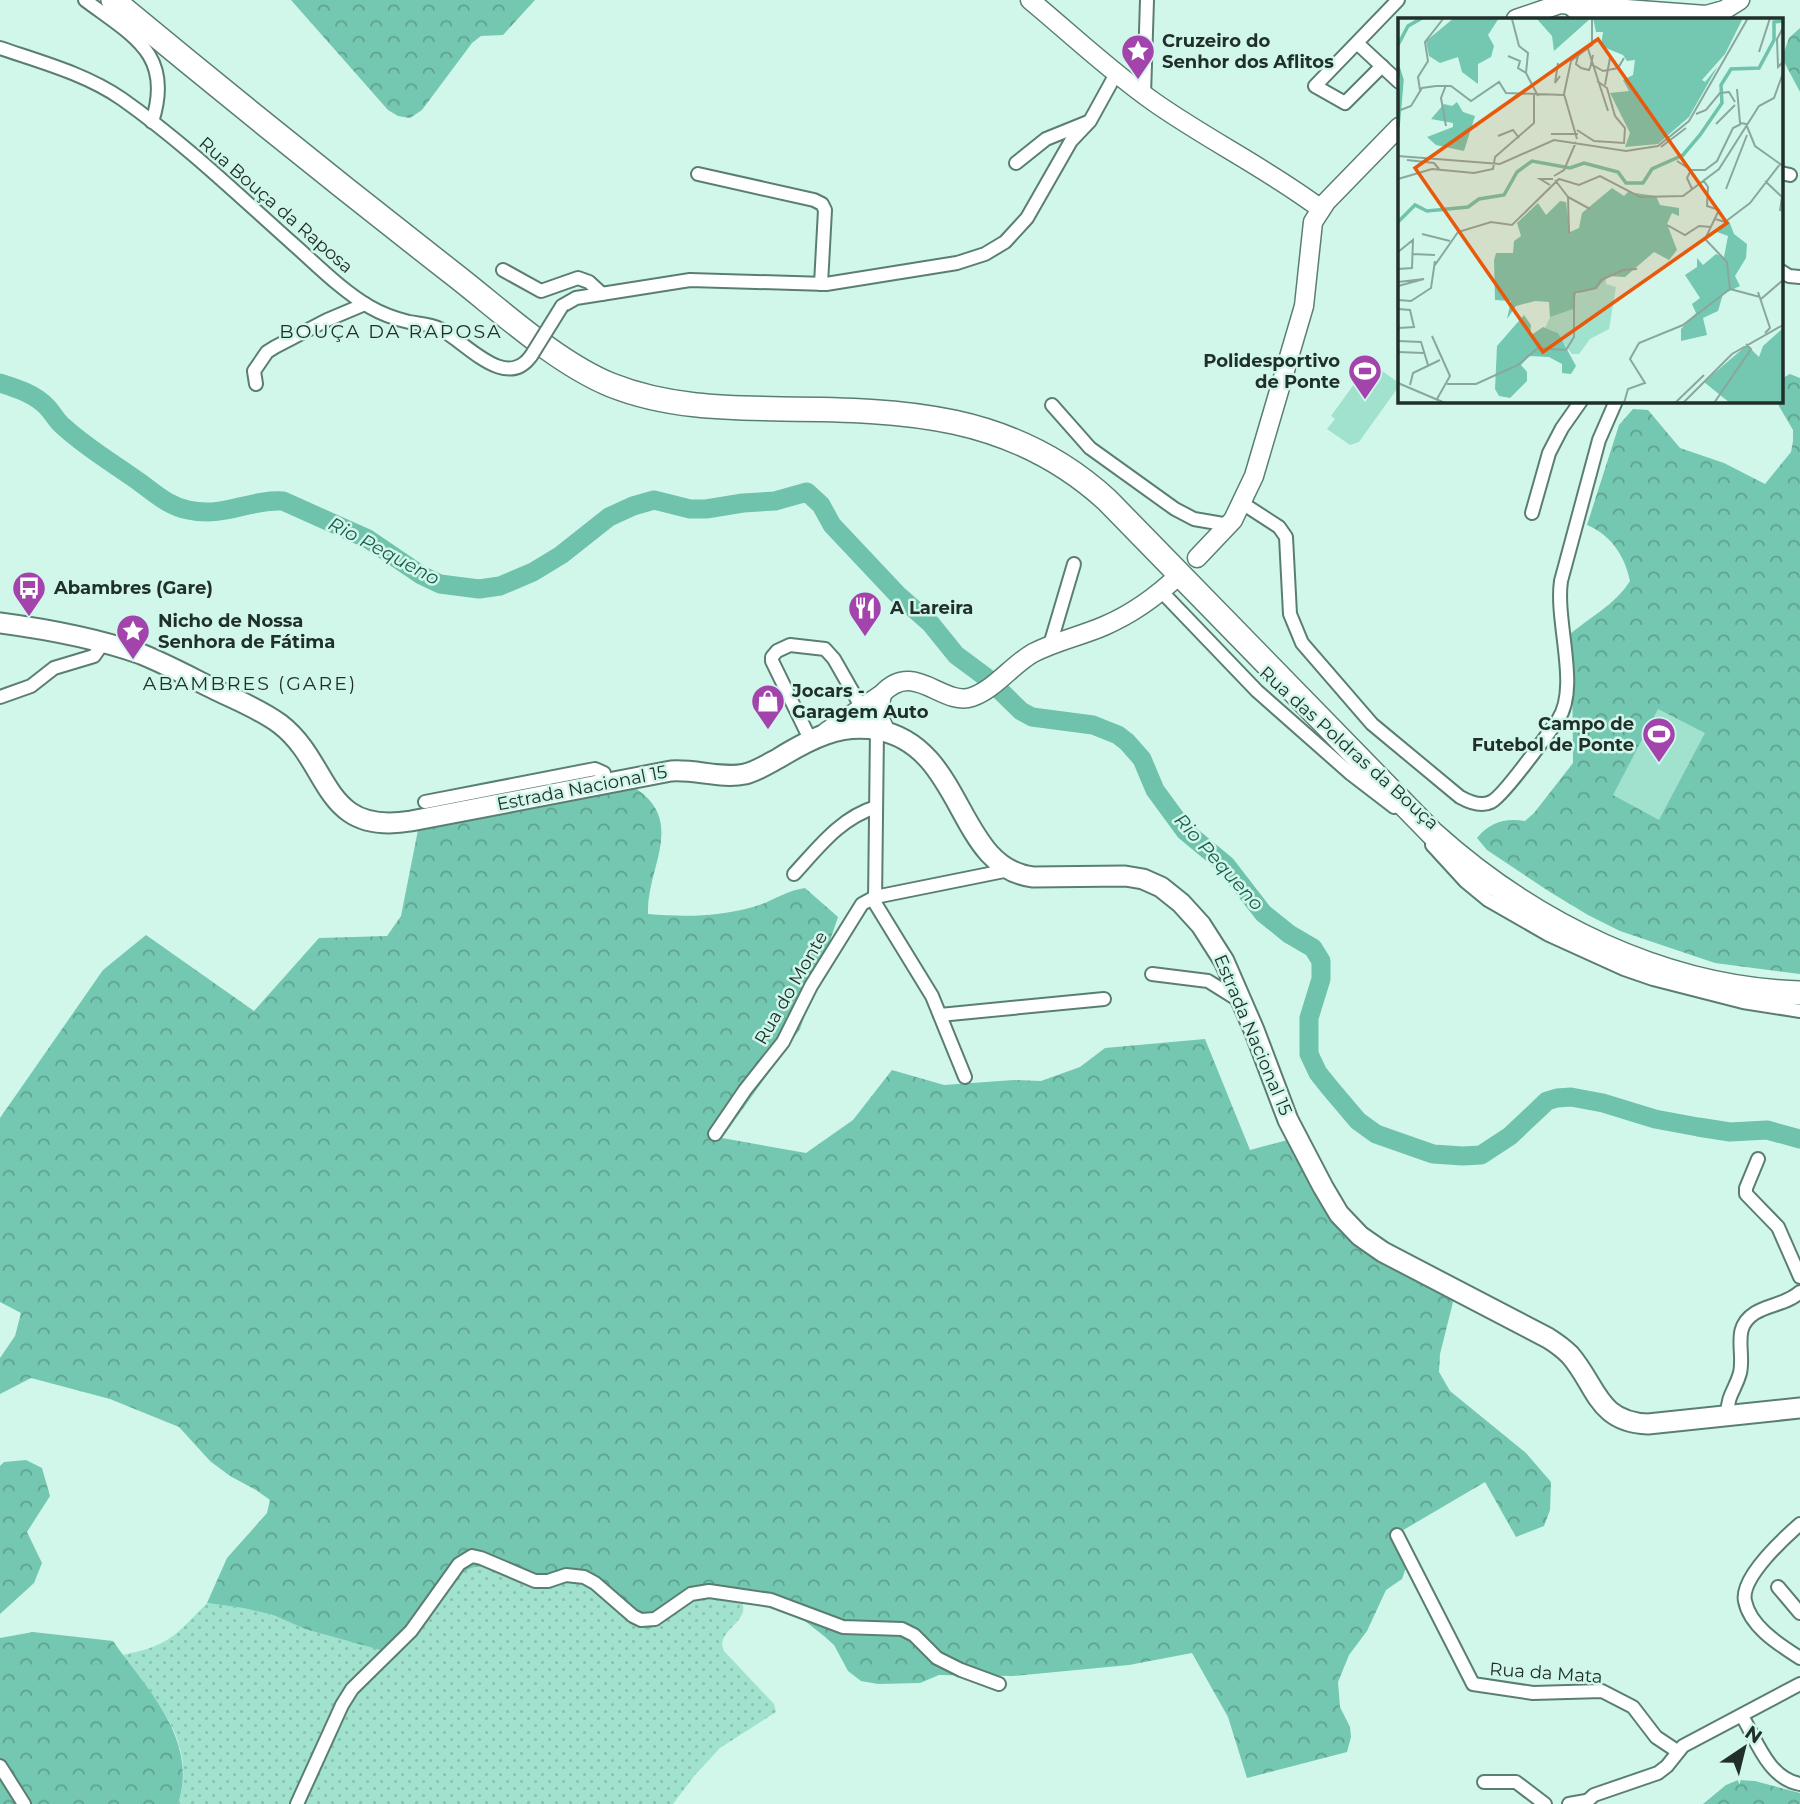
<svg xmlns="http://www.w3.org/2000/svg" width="1800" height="1804" viewBox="0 0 1800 1804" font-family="Montserrat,sans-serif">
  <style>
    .grass { fill: url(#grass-dots) }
    .forest { fill: url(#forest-crowns) }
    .park { fill: #a1e2cf }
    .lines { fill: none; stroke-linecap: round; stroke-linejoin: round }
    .river { stroke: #6fc2ab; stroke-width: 19 }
    .street-casing { stroke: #5b7e73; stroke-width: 16 }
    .secondary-casing { stroke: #5b7e73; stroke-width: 21 }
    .primary-casing { stroke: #5b7e73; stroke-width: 23 }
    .highway-casing { stroke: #5b7e73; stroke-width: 26 }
    .street { stroke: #fff; stroke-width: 12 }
    .secondary { stroke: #fff; stroke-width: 18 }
    .primary { stroke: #fff; stroke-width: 19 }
    .highway { stroke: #fff; stroke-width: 23 }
    .street-bridge-casing { stroke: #5b7e73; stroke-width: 16; stroke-linecap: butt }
    .street-bridge { stroke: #fff; stroke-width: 12 }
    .labels { text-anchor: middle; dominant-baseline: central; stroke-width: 5; stroke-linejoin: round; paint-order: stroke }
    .poi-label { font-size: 18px; font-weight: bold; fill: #202f2a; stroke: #d1f7eb; text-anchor: start }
    .street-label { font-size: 18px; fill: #202f2a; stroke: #d1f7eb }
    .neighbourhood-label { font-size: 19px; letter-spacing: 2px; fill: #202f2a; stroke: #d1f7eb }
    .water-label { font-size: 19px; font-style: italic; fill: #1a5d4d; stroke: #d1f7eb }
    .inset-river { fill: none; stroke: #6fc2ab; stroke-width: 3.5 }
    .inset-road { fill: none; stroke: #8aa79e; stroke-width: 2 }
    .view { fill: #e8590c; fill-opacity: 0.15; stroke: #e8590c; stroke-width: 3.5 }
    .inset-edge { fill: none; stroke: #202f2a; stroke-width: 3.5 }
  </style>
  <defs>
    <pattern id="grass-dots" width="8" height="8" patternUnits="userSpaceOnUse" patternTransform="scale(1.75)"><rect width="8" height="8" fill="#a1e2cf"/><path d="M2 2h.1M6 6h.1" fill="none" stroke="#8ac2b2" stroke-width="1.8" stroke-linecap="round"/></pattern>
    <pattern id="forest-crowns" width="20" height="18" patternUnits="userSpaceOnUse" patternTransform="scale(1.75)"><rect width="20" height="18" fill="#74c7b0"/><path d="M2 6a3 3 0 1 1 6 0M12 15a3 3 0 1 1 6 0" fill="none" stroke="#5fa28f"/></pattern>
  </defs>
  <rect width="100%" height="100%" fill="#d1f7eb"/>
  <path class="grass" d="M 469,1566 L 485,1566 L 532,1587 L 564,1579 L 695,1598 L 741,1600 C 753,1622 714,1630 724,1651 L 774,1704 L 776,1712 L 720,1748 L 695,1775 L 673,1804 L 178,1804 C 198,1740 156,1703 122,1655 C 169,1646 175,1636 207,1603 L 243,1608 L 273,1615 L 305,1629 L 413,1636 L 461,1574 Z"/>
  <g class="forest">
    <polygon points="291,0 535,0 503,35 481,36 472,43 422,110 410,118 398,116 388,110"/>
    <polygon points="1800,28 1800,92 1782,58 1789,38"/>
    <path d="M 1790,374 L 1800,378 L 1800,974 L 1715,963 L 1620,931 L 1588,915 L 1550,892 L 1487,850 L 1477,838 C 1490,822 1505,818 1525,821 L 1534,813 L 1573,763 L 1572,655 L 1569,635 C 1590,617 1615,605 1630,581 C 1625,556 1611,535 1587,525 L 1619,425 L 1633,409 L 1648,410 L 1680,448 L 1724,463 L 1765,484 L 1791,452 L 1793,441 L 1793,430 L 1776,401 L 1781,401 L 1781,379 Z"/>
    <path d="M 635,788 C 687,822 646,868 648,914 C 683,917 718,917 753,907 C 772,902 784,891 805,888 L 838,917 L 800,1029 L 722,1138 L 806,1153 L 853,1120 L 892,1070 L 944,1085 L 1014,1080 L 1041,1081 L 1080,1067 L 1105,1048 L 1205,1039 L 1250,1150 L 1291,1139 L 1324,1204 L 1454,1298 L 1440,1354 L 1439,1372 L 1450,1391 L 1526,1453 L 1551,1482 L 1550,1510 L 1544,1526 L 1516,1537 L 1485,1482 L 1400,1532 L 1410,1556 L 1402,1579 L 1386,1590 L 1367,1631 L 1349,1655 L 1338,1682 L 1340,1707 L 1350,1727 L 1351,1737 L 1347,1752 L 1247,1778 L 1228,1717 L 1192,1653 L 1129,1665 L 1013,1676 L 939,1675 L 920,1683 L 878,1684 L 861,1681 L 848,1671 L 834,1645 L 824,1636 L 796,1614 L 772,1603 L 711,1597 L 695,1598 L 648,1630 L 633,1622 L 588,1584 L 565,1579 L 551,1589 C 544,1588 536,1588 529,1585 C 506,1577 483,1555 461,1574 L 413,1636 L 395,1654 L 305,1629 L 273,1615 L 243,1608 L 207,1603 L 227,1558 L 267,1513 L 270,1500 L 256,1490 L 230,1476 L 210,1461 L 179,1427 L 110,1399 L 31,1378 L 0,1394 L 0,1358 L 15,1336 L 21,1313 L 0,1302 L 0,1118 L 103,970 L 146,935 L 254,1011 L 319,938 L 387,936 L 401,916 L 418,830 Z"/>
    <polygon points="26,1460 42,1468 50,1496 27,1532 42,1563 34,1583 0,1614 0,1466 4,1462"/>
    <path d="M 33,1632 L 113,1641 C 147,1690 199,1739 178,1804 L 0,1804 L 0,1638 Z"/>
    <polygon points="1738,1780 1755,1781 1800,1793 1800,1804 1703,1804 1726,1785"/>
  </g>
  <g class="park">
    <polygon points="1370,362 1399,383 1399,386 1359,442 1350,445 1327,429 1335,419 1331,416"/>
    <polygon points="1658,709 1705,733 1659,820 1613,795"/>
  </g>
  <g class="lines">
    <path class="river" d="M 0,383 C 16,388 35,394 47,407 C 53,413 57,422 64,427 C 88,449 116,465 142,484 C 157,495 169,506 188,510 C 225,518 250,499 283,501 L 368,539 L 421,575 L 440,584 L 479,589 L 500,586 L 533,572 L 561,555 L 609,517 L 633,506 L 654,500 L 690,509 L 706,509 L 743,503 L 775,501 L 807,492 L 821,505 L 832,525 L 897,594 L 931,624 L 956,655 L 987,678 L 1021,711 L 1032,717 L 1093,725 L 1118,735 L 1127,742 L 1142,759 L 1155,790 L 1185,831 L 1226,865 L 1263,913 L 1289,934 L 1313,948 L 1321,961 L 1321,979 L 1309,1018 L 1309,1054 L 1318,1073 L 1330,1088 L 1358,1121 L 1376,1134 L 1433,1154 L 1463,1156 L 1481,1155 L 1510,1136 L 1547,1101 L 1557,1098 L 1571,1097 L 1603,1103 L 1655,1119 L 1698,1127 L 1730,1132 L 1767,1130 L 1800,1139"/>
    <g class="street-casing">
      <g id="street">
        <path d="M 85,0 C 133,36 174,54 152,122"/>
        <path d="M 1566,4 C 1578,21 1594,19 1613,19"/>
        <polyline points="1357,43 1399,82"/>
        <path d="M 0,48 C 41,62 86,74 122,99 C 183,142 237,194 292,243 C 317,265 341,290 370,307 C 382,314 396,319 409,322 C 420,324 431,324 440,329 C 464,340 505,392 531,356"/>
        <polyline points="1382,66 1345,103 1315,86 1398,0"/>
        <polyline points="1144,95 1147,0"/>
        <polyline points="1016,163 1046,139 1088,122"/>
        <polyline points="1781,173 1790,175"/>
        <polyline points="698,174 814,200 822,204 825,210 821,284"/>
        <polyline points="503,270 541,291 578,278 589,282 602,294"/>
        <polyline points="1781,271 1789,276 1800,277"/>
        <polyline points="562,306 576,298 690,280 826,284 957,263 985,254 1005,242 1027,218 1071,141 1090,121 1117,72"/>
        <polyline points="256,384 254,371 267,352 275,347 327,320 365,304"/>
        <polyline points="1052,405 1090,448 1175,509 1194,519 1229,525"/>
        <path d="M 1242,503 L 1279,527 L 1286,537 L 1290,614 L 1302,643 L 1372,724 L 1460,797 C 1469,802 1481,807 1491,802 C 1503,797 1547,735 1558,720 C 1580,687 1555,622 1561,581 L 1599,440 L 1616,401"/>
        <polyline points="1532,513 1549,453 1562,428 1581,401"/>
        <polyline points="1161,591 1257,691 1351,774 1394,807"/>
        <polyline points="1050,645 1074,564"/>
        <polyline points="0,697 31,686 54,668 94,656 103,643"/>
        <polyline points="877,730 875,903 932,996 965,1077"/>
        <polyline points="810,739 772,661 772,657 777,651 790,645 825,649 834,659 862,708"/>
        <polyline points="425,802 595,769 604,773 607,783"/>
        <polyline points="1432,845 1465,881 1488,900 1549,935 1624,969 1653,979 1743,1002 1800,1011"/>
        <path d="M 794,874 C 818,848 840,818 876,807"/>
        <polyline points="1152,974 1208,981 1240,1001"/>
        <polyline points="940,1015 1104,999"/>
        <polyline points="715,1134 745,1090 783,1042 811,986 862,904 875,897 1009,870"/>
        <polyline points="1758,1159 1746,1188 1746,1194 1778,1227 1800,1277"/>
        <path d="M 1727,1415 C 1728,1393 1735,1391 1740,1373 C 1745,1351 1731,1328 1755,1313 C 1770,1304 1787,1304 1800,1292"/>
        <path d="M 1800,1524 C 1784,1538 1740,1578 1745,1601 C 1750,1627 1780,1645 1800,1658"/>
        <polyline points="1397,1535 1473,1684 1533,1693 1602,1691 1633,1707 1656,1737 1677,1751"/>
        <polyline points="1778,1587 1800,1613"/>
        <path d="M 1742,1716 C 1757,1741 1768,1778 1800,1784"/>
        <polyline points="0,1766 24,1804"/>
        <polyline points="1484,1782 1516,1782 1545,1804"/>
        <polyline points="297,1804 342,1705 352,1689 411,1631 459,1564 472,1556 481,1558 535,1581 548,1581 566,1575 584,1577 595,1583 633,1616 641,1620 655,1619 691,1594 709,1591 771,1600 843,1627 902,1629 914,1635 937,1658 961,1670 999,1684"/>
        <polyline points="1569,1804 1586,1801"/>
        <polyline points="1584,1804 1594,1795 1658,1773 1667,1766 1683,1746 1800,1684"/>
      </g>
    </g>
    <g class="secondary-casing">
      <g id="secondary">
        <path d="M 1030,0 C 1071,34 1111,72 1154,102 C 1208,140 1268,169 1321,209"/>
        <polyline points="1516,19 1560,4 1706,15 1724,10 1740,0"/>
        <polyline points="1197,558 1233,520 1254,476 1304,306 1313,222 1326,202 1399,127"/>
        <polyline points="882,694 878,715 886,732"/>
        <path d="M 826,732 L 882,694 C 914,659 942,707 972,697 C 995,689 1012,665 1033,653 C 1056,641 1081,636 1104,626 C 1132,614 1157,596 1179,575"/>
      </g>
    </g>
    <g class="primary-casing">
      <path id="primary" d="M 0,623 C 45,629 98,639 141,654 C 166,664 190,677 214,689 C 236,700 260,709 280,724 C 332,764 321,836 411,821 L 671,771 C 696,769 721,779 745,774 C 757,771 768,764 779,758 C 810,739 840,723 878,730 C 965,747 956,868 1033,877 L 1125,876 L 1143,879 L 1161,887 L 1181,903 L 1201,925 L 1224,961 L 1254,1030 L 1288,1120 L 1323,1187 L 1339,1214 L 1360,1236 L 1383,1252 L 1548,1338 C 1556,1343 1563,1348 1570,1355 C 1597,1386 1597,1422 1648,1424 L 1800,1408"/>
    </g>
    <g class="highway-casing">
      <path id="highway" d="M 113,0 C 224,92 337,183 451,272 C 499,309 555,362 611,385 C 666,407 724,408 782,409 C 904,410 1012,413 1107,500 L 1433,834 C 1533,924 1664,989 1800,993"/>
    </g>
    <use href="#street" class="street"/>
    <use href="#secondary" class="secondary"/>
    <use href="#primary" class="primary"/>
    <use href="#highway" class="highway"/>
    <g class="street-bridge-casing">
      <polyline id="street-bridge" points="531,356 562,306"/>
    </g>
    <use href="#street-bridge" class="street-bridge"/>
  </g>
  <defs>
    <g id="sight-pin" transform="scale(1.75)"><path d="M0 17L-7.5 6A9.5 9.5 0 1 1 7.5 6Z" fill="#a344ad" stroke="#d1f7eb"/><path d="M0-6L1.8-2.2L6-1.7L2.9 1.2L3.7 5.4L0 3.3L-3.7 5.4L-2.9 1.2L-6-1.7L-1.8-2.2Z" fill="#fff"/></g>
    <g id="stadium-pin" transform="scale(1.75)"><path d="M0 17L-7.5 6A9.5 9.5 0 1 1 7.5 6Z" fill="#a344ad" stroke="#d1f7eb"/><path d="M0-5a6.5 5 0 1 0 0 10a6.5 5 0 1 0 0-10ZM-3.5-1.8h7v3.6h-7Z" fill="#fff"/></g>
    <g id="bus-pin" transform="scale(1.75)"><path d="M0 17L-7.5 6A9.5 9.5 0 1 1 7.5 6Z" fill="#a344ad" stroke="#d1f7eb"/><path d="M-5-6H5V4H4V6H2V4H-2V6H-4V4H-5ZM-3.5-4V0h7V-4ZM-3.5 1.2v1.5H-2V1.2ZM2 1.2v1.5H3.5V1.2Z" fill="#fff"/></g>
    <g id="restaurant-pin" transform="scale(1.75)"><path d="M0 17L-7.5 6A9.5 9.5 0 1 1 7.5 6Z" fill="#a344ad" stroke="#d1f7eb"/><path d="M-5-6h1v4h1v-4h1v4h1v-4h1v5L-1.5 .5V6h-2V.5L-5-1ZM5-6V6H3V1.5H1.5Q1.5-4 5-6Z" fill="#fff"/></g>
    <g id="shop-pin" transform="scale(1.75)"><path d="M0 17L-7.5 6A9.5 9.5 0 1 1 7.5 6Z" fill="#a344ad" stroke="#d1f7eb"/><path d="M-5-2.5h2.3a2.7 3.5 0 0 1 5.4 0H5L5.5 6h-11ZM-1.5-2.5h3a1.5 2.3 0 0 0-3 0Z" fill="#fff"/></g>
  </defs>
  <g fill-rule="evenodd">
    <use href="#sight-pin" x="1138" y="51"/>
    <use href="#stadium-pin" x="1365" y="371"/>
    <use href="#bus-pin" x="29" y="588"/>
    <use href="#restaurant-pin" x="865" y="608"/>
    <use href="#sight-pin" x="133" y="631"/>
    <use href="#shop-pin" x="768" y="701"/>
    <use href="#stadium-pin" x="1659" y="734"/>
  </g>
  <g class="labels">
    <g class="poi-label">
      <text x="1162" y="41">Cruzeiro do<tspan x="1162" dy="21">Senhor dos Aflitos</tspan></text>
      <text x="1340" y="361" text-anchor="end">Polidesportivo<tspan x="1340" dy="21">de Ponte</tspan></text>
      <text x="54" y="588">Abambres (Gare)</text>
      <text x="890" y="608">A Lareira</text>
      <text x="158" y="621">Nicho de Nossa<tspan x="158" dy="21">Senhora de Fátima</tspan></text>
      <text x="792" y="691">Jocars -<tspan x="792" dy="21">Garagem Auto</tspan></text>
      <text x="1634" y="724" text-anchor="end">Campo de<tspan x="1634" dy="21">Futebol de Ponte</tspan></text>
    </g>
    <g class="street-label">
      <text transform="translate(276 205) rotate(41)">Rua Bouça da Raposa</text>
      <text transform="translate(1349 748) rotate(42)">Rua das Poldras da Bouça</text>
      <text transform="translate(582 788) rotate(-11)">Estrada Nacional 15</text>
      <text transform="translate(791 988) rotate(-60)">Rua do Monte</text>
      <text transform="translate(1253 1035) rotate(67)">Estrada Nacional 15</text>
      <text transform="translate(1546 1673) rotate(4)">Rua da Mata</text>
    </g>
    <g class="neighbourhood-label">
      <text x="391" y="331">BOUÇA DA RAPOSA</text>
      <text x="250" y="683">ABAMBRES (GARE)</text>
    </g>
    <g class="water-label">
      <text transform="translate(384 551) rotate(28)">Rio Pequeno</text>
      <text transform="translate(1219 862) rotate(48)">Rio Pequeno</text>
    </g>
  </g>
  <g transform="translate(1398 18)">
    <rect width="385" height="385" fill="#d1f7eb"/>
    <path d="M 208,261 L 208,266 L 218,269 L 211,311 L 192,321 L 181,336 L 174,336 L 156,313 L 147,310 L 152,299 L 164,294 L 176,278 Z" fill="#a1e2cf"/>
    <path d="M 56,0 L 101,0 L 90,17 L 96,28 L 93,39 L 80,46 L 80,66 L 64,54 L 60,39 L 42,45 L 31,38 L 28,23 ZM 138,0 L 193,0 L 156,33 L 154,18 ZM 195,0 L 345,0 L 327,36 L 304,62 L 307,64 L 320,48 L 291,99 L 260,126 L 227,129 L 232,115 L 212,75 L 231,73 L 225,62 L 235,57 L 237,42 L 229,43 L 225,37 L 203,28 L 205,14 L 198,14 ZM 59,84 L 65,94 L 77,98 L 66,133 L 38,127 L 29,119 L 55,109 L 55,105 L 33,101 L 46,86 L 54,88 ZM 214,170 L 226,178 L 230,174 L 258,178 L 262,187 L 281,190 L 281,198 L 274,195 L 269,206 L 279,232 L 271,242 L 256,234 L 227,259 L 210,258 L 199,270 L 178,275 L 175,291 L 152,299 L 151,284 L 137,283 L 118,288 L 109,301 L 113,283 L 97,282 L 96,242 L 98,235 L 115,235 L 116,223 L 123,218 L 119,205 L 140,185 L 148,197 L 162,183 L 168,184 L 172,214 L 181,210 L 184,195 ZM 331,203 L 336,216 L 349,226 L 348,240 L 337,258 L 342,268 L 325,276 L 320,293 L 305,300 L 309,317 L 283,323 L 283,311 L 298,295 L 294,286 L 302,280 L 287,257 L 299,249 L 299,240 L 305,247 L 318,236 L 326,239 L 330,218 L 319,214 ZM 126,297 L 133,307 L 132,318 L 145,309 L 160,315 L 178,348 L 173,356 L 164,355 L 164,346 L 151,339 L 131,338 L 123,347 L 129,354 L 129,363 L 112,380 L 101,378 L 97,371 L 99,328 ZM 385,310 L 385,385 L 332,385 L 306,364 L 349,327 L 361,339 L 365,328 Z" fill="#74c7b0"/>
    <path class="inset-river" d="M 0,27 L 10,8 L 24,0M 0,49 L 4,62 L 0,109M 0,204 L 17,187 L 29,193 L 70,189 L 81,181 L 106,177 L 119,154 L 134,143 L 172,150 L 186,145 L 220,154 L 228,165 L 245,165 L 254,151 L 285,137 L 302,117 L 324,85 L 323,67 L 333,51 L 361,50 L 376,22 L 376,4 L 385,3"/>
    <path class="inset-road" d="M 114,1 L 121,28 L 130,35 L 128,55M 385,10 L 379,21 L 380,49 L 385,44M 190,31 L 210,93M 361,34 L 372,0M 195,37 L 193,46 L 205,53 L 220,50 L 226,40M 110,38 L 122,43 L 120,50 L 128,55 L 140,78M 180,38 L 178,46 L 183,50 L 191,52 L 193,47M 160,45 L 157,65 L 162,58M 48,67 L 43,80 L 48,108M 207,67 L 212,40M 339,71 L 342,105 L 348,106 L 357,128 L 385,148M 22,72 L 20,59 L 30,43 L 27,24 L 45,1M 0,93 L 13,88 L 24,70 L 38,68 L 53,68 L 73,83 L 101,64 L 108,75 L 166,77M 298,96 L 308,92 L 322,75 L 331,74 L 337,84M 318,106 L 337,87M 179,112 L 196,123 L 226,125 L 227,110 L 217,98 L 209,70 L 199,63M 153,116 L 180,116M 100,118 L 115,112 L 121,120M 179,121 L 166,76 L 173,43 L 194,27 L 194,0M 263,129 L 288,110M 0,138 L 102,146 L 156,122 L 228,133 L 260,128 L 291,103 L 350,0M 9,142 L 36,145 L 41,151M 279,143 L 293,152 L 289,160 L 294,171M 292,152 L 307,152 L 319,143 L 335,110 L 343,106M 156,158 L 166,152 L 178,124M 0,161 L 34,151 L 76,155 L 95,151 L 97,139 L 136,105 L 136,77M 157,162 L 170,179M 305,162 L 310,169 L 309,188 L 321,192 L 307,221 L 329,244 L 332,271M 367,163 L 384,179 L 382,193M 152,167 L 142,161 L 155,161M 328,171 L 349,117M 170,179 L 171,215M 170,179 L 192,191M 317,201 L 327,204 L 352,185 L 382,146M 269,207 L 287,217 L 301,208 L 313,209M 24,216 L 52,223M 0,234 L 15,222 L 14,250 L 0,251M 15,236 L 37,237M 37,247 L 60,214 L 93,204 L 114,207 L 161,161 L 181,167 L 202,158 L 242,179 L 285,178 L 321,151 L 361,88 L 376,80 L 385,55M 0,264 L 26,261 L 0,268M 332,271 L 362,279M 360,274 L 372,310 L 367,315M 363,281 L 385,262M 0,282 L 13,283 L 33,270 L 37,243M 0,291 L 12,292 L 16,309 L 1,310 L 0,306M 34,318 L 52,358 L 39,381M 0,323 L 23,324 L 30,347M 0,334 L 26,335M 0,365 L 47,385M 49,366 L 78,366 L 120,347 L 140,330 L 168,332 L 176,319 L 176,275 L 198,270 L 203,262 L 225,252 L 239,251M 12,367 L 15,355 L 42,342M 226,385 L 230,371 L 247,365 L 232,341 L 241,325 L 285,307 L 332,271M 277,385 L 306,357M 285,385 L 334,336 L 385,307M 316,385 L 353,331 L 348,326"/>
    <path class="view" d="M 200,21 L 329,205 L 145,334 L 17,150 Z"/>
    <rect width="385" height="385" class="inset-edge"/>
  </g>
  <g transform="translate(1744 1748) rotate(35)" stroke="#d1f7eb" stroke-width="5" paint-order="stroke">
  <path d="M0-5L12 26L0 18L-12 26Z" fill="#202f2a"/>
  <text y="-10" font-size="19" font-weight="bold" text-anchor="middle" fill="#202f2a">N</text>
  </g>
</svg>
